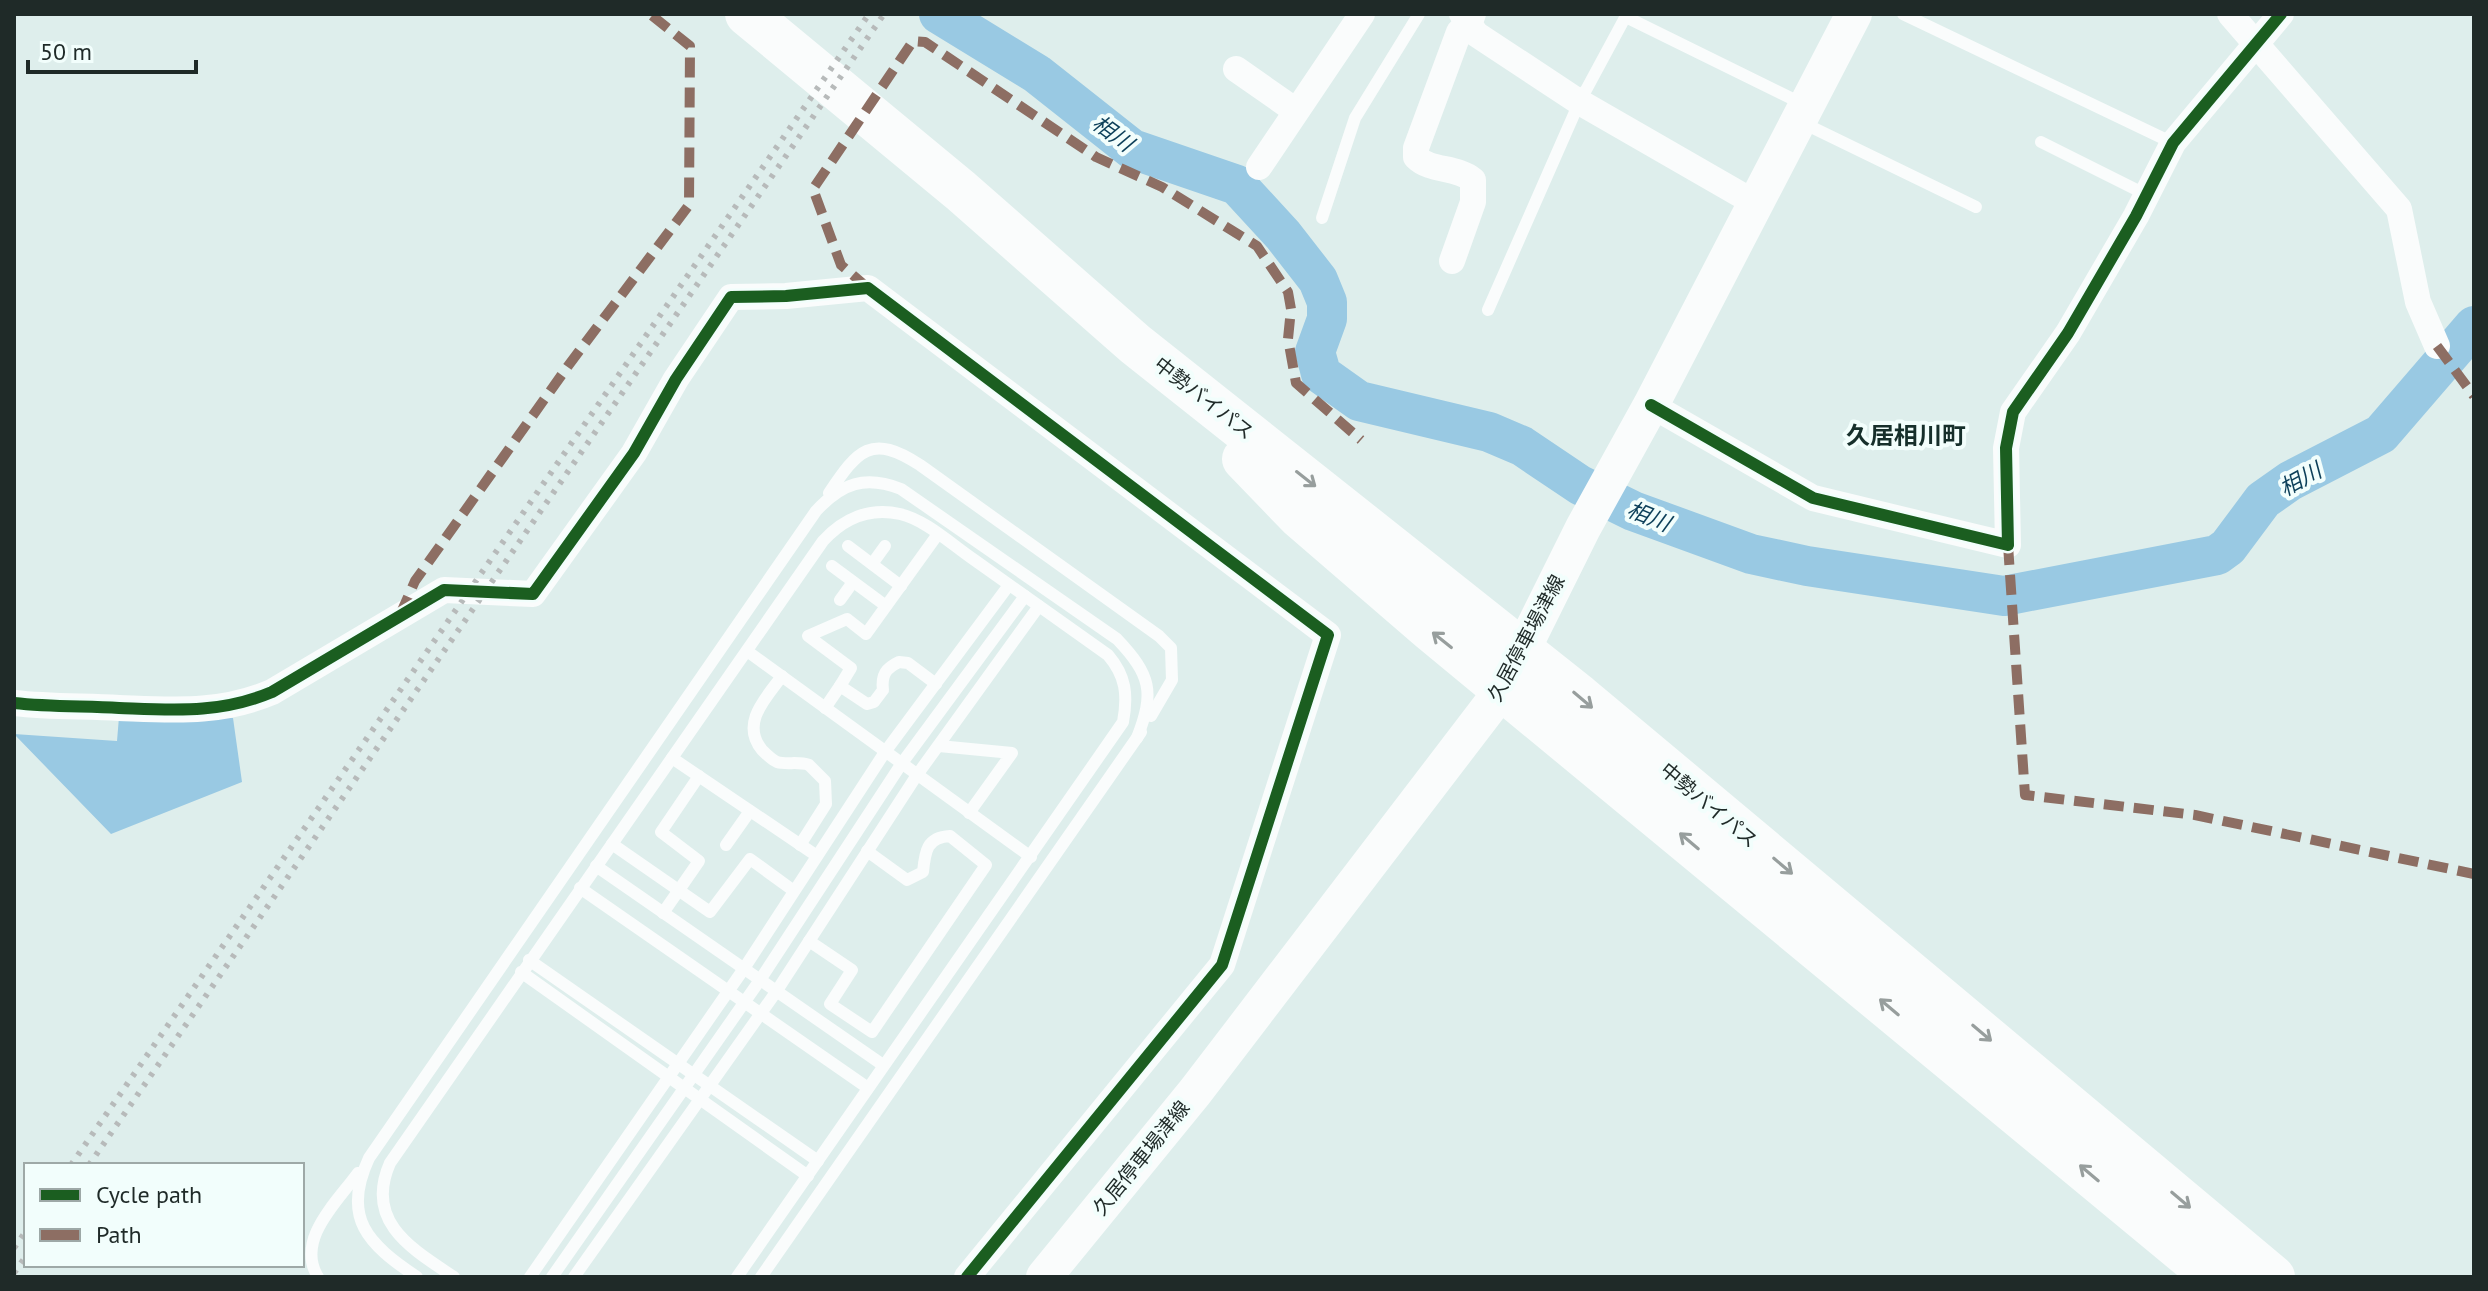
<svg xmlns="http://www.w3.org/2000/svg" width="2488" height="1291" viewBox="0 0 2488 1291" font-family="'PT Sans','Noto Sans JP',sans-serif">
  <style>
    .water { fill: #99c9e3 }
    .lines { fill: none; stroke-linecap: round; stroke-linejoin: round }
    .river { stroke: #99c9e3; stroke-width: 40 }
    .lane { stroke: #fafcfc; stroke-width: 12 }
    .street { stroke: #fafcfc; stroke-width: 26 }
    .secondary { stroke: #fafcfc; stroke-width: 36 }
    .highway { stroke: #fafcfc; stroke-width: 44 }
    .rail { stroke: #b7baba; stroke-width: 6; stroke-dasharray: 4 8; stroke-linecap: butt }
    .quiet { stroke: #8d6e63; stroke-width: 10; stroke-dasharray: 20 10; stroke-linecap: butt }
    .cycleway-casing { stroke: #f2fefc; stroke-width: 17 }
    .cycleway { stroke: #1b5e20; stroke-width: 12 }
    .oneway { stroke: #979e9d }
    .labels { text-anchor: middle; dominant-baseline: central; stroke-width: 8; stroke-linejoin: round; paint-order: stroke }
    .street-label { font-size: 20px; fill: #1f2a28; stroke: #f2fefc }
    .water-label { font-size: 22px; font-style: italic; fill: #0c3f59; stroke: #f2fefc }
    .quarter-label { font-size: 24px; font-weight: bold; fill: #162f2b; stroke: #f2fefc }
  </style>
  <rect width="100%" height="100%" fill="#deeeec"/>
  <polygon class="water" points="119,717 233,718 242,782 111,834 14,734 117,741"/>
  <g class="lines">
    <polyline class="river" points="939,14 1037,74 1132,149 1237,185 1283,235 1318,280 1327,302 1327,319 1315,352 1319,366 1321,374 1359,401 1489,432 1522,446 1580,485 1633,511 1751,554 1807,566 2004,596 2217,555 2228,547 2263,500 2290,481 2381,434 2474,326"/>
    <g class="lane">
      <polyline points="1903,14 2173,143"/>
      <polyline points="1626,17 1803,104"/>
      <polyline points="1576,100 1586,90 1627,14"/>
      <polyline points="1803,123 1976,207"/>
      <polyline points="2041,142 2147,195"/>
      <polyline points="1322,218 1355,118 1419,14"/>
      <polyline points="1488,310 1579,103"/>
      <path d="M 829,493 C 858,450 871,433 920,465 L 1159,636 L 1171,648 L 1172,680 L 1151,716"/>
      <polyline points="848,546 901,586"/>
      <polyline points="872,564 885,546"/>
      <polyline points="832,566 886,606"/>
      <polyline points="840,600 853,582"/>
      <polyline points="747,651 1031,857"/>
      <path d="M 782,676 C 766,698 740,723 762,750 C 766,754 772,760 777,762 C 787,765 798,761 809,765 L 825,781 L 826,804 L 800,845"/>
      <polyline points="840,686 851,668 808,636 847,619 866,634 938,534"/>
      <path d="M 825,708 L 840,686 L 867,704 L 874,702 L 883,690 C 881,675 886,668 899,662 L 908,663 L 936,684"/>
      <polyline points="939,746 1012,753 969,813"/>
      <polyline points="672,758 817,856"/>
      <polyline points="612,844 710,912 750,859 794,891"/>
      <polyline points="726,845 750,811"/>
      <polyline points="596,866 883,1065"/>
      <polyline points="580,888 868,1088"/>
      <polyline points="663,913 699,861 661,832 699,776"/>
      <path d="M 809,941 L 852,970 L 830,1004 L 872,1032 L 986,865 L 950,836 C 927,837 925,851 923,872 L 907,880 L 867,851"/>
      <polyline points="529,960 818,1161"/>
      <polyline points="521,972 808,1176"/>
      <path d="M 318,1277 C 295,1240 337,1202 358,1173"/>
      <path d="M 417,1277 C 368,1244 341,1218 369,1158 L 816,511 C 842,483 865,475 901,489 L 1117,639 C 1151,675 1155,692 1137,738"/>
      <path d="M 454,1277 C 412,1249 364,1222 390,1163 L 823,541 C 843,519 869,507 900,514 C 926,520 951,544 973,559 C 1018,591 1063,623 1108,655 C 1126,676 1128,695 1123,722 L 737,1277"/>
      <polyline points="530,1277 743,970 885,752 1009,585"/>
      <polyline points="552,1277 760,980 902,763 1025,596"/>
      <polyline points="574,1277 776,992 917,775 1039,606"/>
      <polyline points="761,1277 1141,732"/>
    </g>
    <g class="street">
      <polyline points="1462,14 1476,34 1576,100 1755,203"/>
      <polyline points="2230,14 2399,209 2418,302 2437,346"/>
      <polyline points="1236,69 1296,111"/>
      <polyline points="1259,167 1362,14"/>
      <path d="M 1452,261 L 1473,202 L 1473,180 C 1456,166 1431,172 1416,157 L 1416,148 L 1459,32 L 1469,24 L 1473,14"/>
      <polyline points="1651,405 1813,498 2008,545 2006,448 2013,412 2068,333 2136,216 2173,143 2281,14"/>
      <path d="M 14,703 C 50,707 84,706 119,708 C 174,710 220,714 272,692 L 444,590 L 533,594 L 634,453 L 676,379 L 731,297 L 786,296 L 868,288 L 1328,635 L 1222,965 L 967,1277"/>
    </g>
    <polyline class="secondary" points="1044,1277 1195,1092 1503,689 1583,528 1651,405 1854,14"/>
    <g class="highway">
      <polyline points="747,14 961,191 1135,344 1579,696 2273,1277"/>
      <polyline points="1244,459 1299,516 1430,629 2214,1277"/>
    </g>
    <g class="rail">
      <polyline points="71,1165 869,14"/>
      <polyline points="89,1165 884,14"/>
      <polyline points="14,1248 26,1231"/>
      <polyline points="14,1273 26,1256"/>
    </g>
    <g class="quiet">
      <polyline points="868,288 841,265 813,189 913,41 925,42 1096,157 1162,187 1257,246 1288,292 1291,309 1288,339 1296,383 1361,440"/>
      <polyline points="2437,346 2474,396"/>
      <polyline points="2008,545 2025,795 2195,815 2474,874"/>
      <polyline points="400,615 415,581 568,366 689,205 690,46 650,14"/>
    </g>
    <g class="cycleway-casing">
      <g id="cycleway">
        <polyline points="1651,405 1813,498 2008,545 2006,448 2013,412 2068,333 2136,216 2173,143 2281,14"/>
        <path d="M 14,703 C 50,707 84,706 119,708 C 174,710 220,714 272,692 L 444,590 L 533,594 L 634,453 L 676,379 L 731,297 L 786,296 L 868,288 L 1328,635 L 1222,965 L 967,1277"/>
      </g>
    </g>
    <use href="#cycleway" class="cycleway"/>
  </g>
  <defs><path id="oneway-shaft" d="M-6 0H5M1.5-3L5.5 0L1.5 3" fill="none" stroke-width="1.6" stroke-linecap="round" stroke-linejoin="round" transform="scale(2)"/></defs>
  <g class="oneway">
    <use href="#oneway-shaft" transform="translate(1306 479) rotate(38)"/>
    <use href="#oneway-shaft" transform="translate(1442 640) rotate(-141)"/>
    <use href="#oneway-shaft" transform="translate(1583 700) rotate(40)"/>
    <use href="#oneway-shaft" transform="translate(1689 841) rotate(-140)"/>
    <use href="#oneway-shaft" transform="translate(1783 866) rotate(40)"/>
    <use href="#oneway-shaft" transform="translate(1889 1007) rotate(-140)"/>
    <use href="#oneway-shaft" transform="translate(1982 1033) rotate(40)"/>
    <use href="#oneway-shaft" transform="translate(2089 1173) rotate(-140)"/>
    <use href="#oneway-shaft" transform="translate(2181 1200) rotate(40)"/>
  </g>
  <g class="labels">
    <g class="street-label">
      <text transform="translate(1204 398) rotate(38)">中勢バイパス</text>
      <text transform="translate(1526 638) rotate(-62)">久居停車場津線</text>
      <text transform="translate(1709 805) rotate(40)">中勢バイパス</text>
      <text transform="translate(1141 1158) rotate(-51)">久居停車場津線</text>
    </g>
    <g class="water-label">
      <text transform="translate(1113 133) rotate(36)">相川</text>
      <text transform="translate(2300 479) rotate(-29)">相川</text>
      <text transform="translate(1649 516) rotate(22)">相川</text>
    </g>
    <g class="quarter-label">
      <text x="1906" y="435">久居相川町</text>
    </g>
  </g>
  <rect width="2488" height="1291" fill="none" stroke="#1f2a28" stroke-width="32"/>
  <rect x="24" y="1163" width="280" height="104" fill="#f2fefc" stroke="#9ea9a7" stroke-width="2"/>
  <rect x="40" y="1189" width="40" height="12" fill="#1b5e20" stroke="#9ea9a7" stroke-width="2"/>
  <text x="96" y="1203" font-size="24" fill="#1f2a28">Cycle path</text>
  <rect x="40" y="1229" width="40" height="12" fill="#8d6e63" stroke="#9ea9a7" stroke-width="2"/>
  <text x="96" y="1243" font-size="24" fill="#1f2a28">Path</text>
  <path d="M28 60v12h168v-12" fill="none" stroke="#1f2a28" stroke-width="4"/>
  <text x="40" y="60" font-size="24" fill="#1f2a28" stroke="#f2fefc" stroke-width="6" paint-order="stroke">50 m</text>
</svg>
